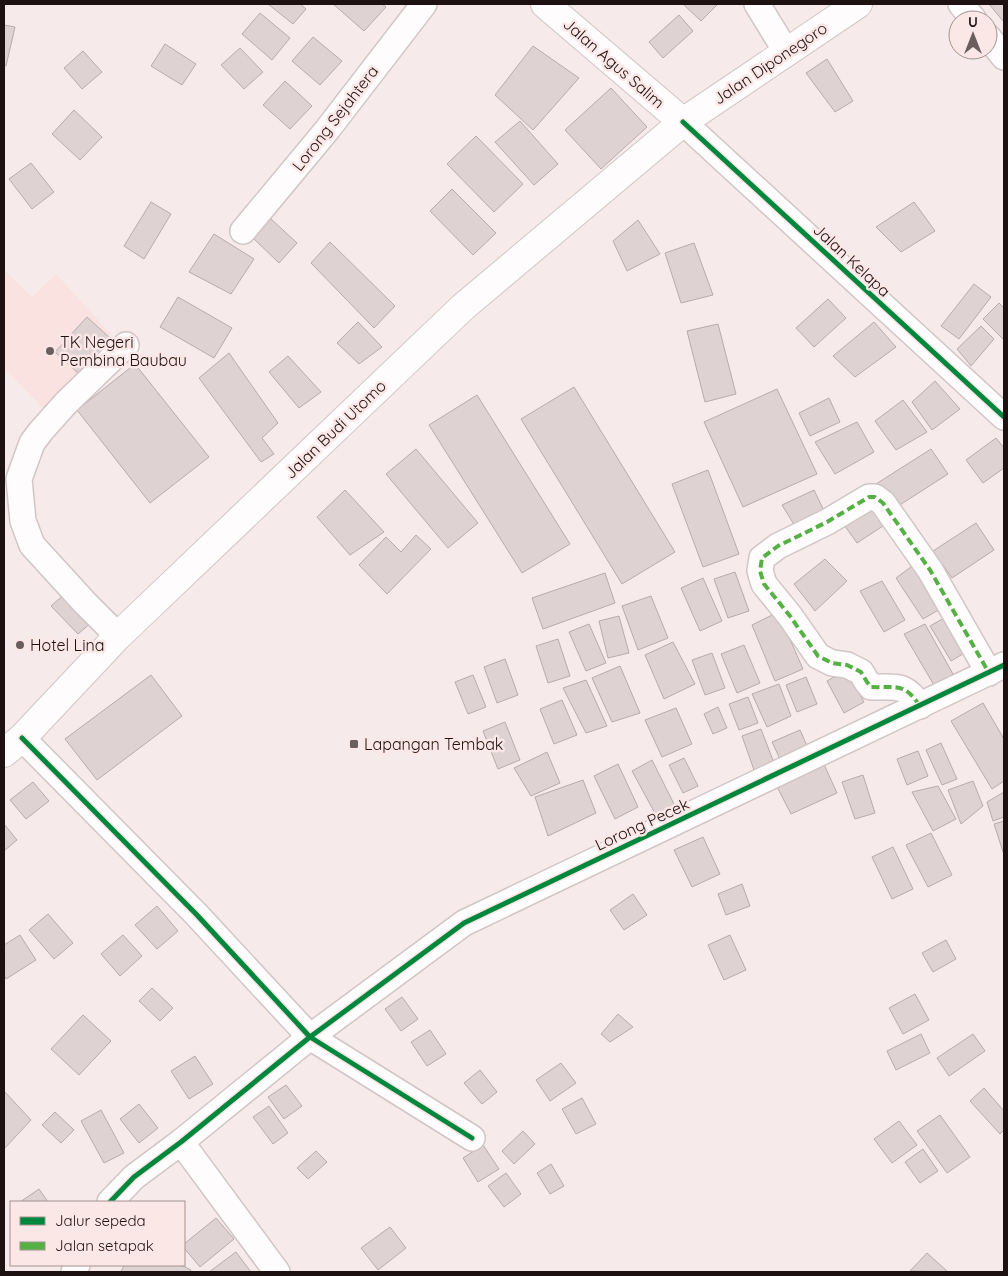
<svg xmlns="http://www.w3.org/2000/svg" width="1008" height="1276" viewBox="0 0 1008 1276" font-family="Quicksand,sans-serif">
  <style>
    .built { fill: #f9e2e0 }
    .building { fill: #ded3d2; stroke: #b7acab }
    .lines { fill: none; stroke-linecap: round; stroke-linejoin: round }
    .minor-casing { stroke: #d1c6c5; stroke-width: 28 }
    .major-casing { stroke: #d1c6c5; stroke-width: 30 }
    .minor { stroke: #fefcfc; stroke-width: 25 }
    .major { stroke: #fefcfc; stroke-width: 28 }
    .quiet { stroke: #55b144; stroke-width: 4; stroke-dasharray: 8 4; stroke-linecap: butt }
    .cycleway-casing { stroke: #fbe7e5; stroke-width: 8 }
    .cycleway { stroke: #00873e; stroke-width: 5 }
    .poi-dot { fill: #695e5d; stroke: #fbe7e5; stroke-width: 2 }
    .labels { text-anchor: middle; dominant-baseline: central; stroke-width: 5; stroke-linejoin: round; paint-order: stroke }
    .street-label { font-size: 16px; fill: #1d1211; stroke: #fbe7e5 }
    .poi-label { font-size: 16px; fill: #1d1211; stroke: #fbe7e5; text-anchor: start }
  </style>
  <rect width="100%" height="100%" fill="#f6ebea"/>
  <polygon class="built" points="4,270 32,297 56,274 111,334 46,411 4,368"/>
  <g class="building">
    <polygon points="268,4 300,4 306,9 293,24"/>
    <polygon points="333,4 382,4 386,7 364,31"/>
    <polygon points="683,4 718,4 701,21"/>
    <polygon points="989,4 1004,4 1004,20 1003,21"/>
    <polygon points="260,13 290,38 272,60 242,34"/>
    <polygon points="679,15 693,31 663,58 649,42"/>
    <polygon points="4,25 15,27 6,66 4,65"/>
    <polygon points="313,37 342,61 320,85 292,61"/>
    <polygon points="165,44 196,64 182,85 151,66"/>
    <polygon points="533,46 579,78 533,130 495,95"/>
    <polygon points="240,48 263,72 244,89 221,65"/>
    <polygon points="83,51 102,72 82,89 64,68"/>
    <polygon points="827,59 853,101 835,112 806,73"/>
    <polygon points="285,81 312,106 290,129 263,105"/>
    <polygon points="611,88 647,127 601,169 565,130"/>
    <polygon points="74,110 102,137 80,160 52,134"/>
    <polygon points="520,121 558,164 534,185 495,142"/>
    <polygon points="476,136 523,184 494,212 447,164"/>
    <polygon points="31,163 54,192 32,209 9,179"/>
    <polygon points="452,189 496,233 473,255 430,211"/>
    <polygon points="151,202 171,214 144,259 124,246"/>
    <polygon points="914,202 935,231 901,252 876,227"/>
    <polygon points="271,219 297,243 279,263 253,238"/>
    <polygon points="638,220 660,254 627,271 613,241"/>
    <polygon points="214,234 254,259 231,294 189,272"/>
    <polygon points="330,242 395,306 374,328 311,263"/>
    <polygon points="694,243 713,295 681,303 665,253"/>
    <polygon points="974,284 991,297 959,339 941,326"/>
    <polygon points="178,297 232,328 214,358 160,327"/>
    <polygon points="828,299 846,318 814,347 796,328"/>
    <polygon points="999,303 1004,308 1004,340 983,319"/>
    <polygon points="87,317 110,338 78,373 55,352"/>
    <polygon points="358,322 382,347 359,364 337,343"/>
    <polygon points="874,322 896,347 855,377 833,356"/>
    <polygon points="718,324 736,394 705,402 687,331"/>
    <polygon points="981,326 994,339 971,366 957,349"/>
    <polygon points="229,353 278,423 262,438 274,454 261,462 199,378"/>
    <polygon points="288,356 321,392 299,408 269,372"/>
    <polygon points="135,364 209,457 150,503 77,410"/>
    <polygon points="935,381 960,409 932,430 912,402"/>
    <polygon points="574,387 675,552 622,584 521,419"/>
    <polygon points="777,389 817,474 743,507 704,422"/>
    <polygon points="477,395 570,544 522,573 429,425"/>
    <polygon points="829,398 840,422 810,436 799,413"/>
    <polygon points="903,400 927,432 896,450 875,421"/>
    <polygon points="857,422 874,452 835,474 815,442"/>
    <polygon points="996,438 1004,448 1004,468 983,483 966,460"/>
    <polygon points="416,449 478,523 448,548 386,474"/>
    <polygon points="931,449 948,474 892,510 876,484"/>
    <polygon points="708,470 739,554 703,567 672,484"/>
    <polygon points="345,490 384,532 350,555 317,517"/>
    <polygon points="814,490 827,517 798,531 782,505"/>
    <polygon points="875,501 889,522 857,543 842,522"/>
    <polygon points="976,523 994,550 952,578 933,551"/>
    <polygon points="416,535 431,549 387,594 359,565 386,537 401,552"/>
    <polygon points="825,559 847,581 815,611 794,584"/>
    <polygon points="915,564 947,605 923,619 896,578"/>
    <polygon points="735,572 749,611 728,618 714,579"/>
    <polygon points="605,573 615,603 543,629 532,598"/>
    <polygon points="703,578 722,621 700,631 681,588"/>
    <polygon points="882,581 905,620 884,632 860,591"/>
    <polygon points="66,593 92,622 78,634 51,606"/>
    <polygon points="651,596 668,638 638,650 622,606"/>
    <polygon points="778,612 803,669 775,681 752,625"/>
    <polygon points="953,613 973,648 951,661 930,626"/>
    <polygon points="619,616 629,653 608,658 599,621"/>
    <polygon points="589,624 606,663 586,671 569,632"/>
    <polygon points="925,624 958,683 938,692 904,634"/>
    <polygon points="558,639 570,676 548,683 536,646"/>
    <polygon points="673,642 695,684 664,699 645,655"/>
    <polygon points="744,645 760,683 737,693 721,654"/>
    <polygon points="712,653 725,688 705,695 692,660"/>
    <polygon points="505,659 518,695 497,703 484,667"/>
    <polygon points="620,666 640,713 612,722 592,678"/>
    <polygon points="847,670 864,702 844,713 827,681"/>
    <polygon points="151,675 182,716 97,780 65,739"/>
    <polygon points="473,675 486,707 468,714 455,682"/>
    <polygon points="806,677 817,704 797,712 786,685"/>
    <polygon points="586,680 607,726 586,733 563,688"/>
    <polygon points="779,684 791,716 767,727 752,694"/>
    <polygon points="748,697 758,723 739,730 729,704"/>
    <polygon points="562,700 577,735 554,744 540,709"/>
    <polygon points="983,703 1004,739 1004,781 992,789 951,721"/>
    <polygon points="718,707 727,728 713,734 704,714"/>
    <polygon points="676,708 692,744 662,757 645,720"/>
    <polygon points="505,722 520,760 498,769 483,731"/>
    <polygon points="761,729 774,763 754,770 742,736"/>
    <polygon points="800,730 808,748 780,759 772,742"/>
    <polygon points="941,743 957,779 942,785 926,750"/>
    <polygon points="918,751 928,776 907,785 897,759"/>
    <polygon points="547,752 560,783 531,796 514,768"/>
    <polygon points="684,758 698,786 683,793 669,765"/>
    <polygon points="652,760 675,806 657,817 632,771"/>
    <polygon points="822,760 837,793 791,814 775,783"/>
    <polygon points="618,764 638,807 615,819 594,776"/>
    <polygon points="863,775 875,813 855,819 842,782"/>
    <polygon points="583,780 596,813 548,836 535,797"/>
    <polygon points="973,781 983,806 961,824 948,790"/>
    <polygon points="33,782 49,801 26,819 10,800"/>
    <polygon points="938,786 956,819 933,831 912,792"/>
    <polygon points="1004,792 1004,817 993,821 987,802"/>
    <polygon points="1004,821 1004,855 994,824"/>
    <polygon points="4,824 17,840 4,851"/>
    <polygon points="931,833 952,875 928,887 906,845"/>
    <polygon points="703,837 720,874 692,887 674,850"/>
    <polygon points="893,847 913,889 892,899 872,857"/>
    <polygon points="742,884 750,906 726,915 718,894"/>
    <polygon points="633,894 647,915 624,930 610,910"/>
    <polygon points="157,906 178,931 157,949 135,925"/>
    <polygon points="48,914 73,943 54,959 29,930"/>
    <polygon points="20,935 36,960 6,979 4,975 4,945"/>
    <polygon points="123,935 142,956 120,976 101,954"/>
    <polygon points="730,935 746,970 724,980 708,945"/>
    <polygon points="946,940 956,959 933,972 922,953"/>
    <polygon points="152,988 173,1008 160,1021 139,1001"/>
    <polygon points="915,994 929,1020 903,1034 889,1008"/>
    <polygon points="402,997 418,1019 401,1031 385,1009"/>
    <polygon points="618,1014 633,1027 610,1042 601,1034"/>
    <polygon points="83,1015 111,1041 79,1075 51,1049"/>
    <polygon points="430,1030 446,1054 427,1066 411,1042"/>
    <polygon points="921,1034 930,1053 896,1070 887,1051"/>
    <polygon points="973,1034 985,1051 949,1076 937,1058"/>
    <polygon points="195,1056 213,1084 189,1099 171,1071"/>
    <polygon points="561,1063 576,1083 550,1101 536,1080"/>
    <polygon points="480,1070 497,1092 482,1104 464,1083"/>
    <polygon points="286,1085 302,1106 284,1119 268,1097"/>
    <polygon points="984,1088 1004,1111 1004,1130 1000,1134 970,1101"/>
    <polygon points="4,1091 31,1120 4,1149"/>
    <polygon points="582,1098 596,1124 576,1134 562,1109"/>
    <polygon points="139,1104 158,1128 139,1143 120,1119"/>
    <polygon points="269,1106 288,1133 273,1144 253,1117"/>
    <polygon points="101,1110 124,1153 104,1163 81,1121"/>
    <polygon points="55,1112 74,1130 61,1143 42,1125"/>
    <polygon points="940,1115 970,1157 947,1173 917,1131"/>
    <polygon points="899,1121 917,1145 892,1163 874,1139"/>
    <polygon points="523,1131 535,1144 514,1164 502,1151"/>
    <polygon points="483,1145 499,1169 478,1182 463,1158"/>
    <polygon points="923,1149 938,1171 920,1183 905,1162"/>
    <polygon points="316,1151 327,1162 308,1179 297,1168"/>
    <polygon points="551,1164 564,1186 550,1194 537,1173"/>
    <polygon points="506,1173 521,1194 504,1207 488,1186"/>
    <polygon points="39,1189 48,1202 20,1202"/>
    <polygon points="216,1218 234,1239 200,1267 184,1248 184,1244"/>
    <polygon points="390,1227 406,1248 378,1270 361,1248"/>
    <polygon points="236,1252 251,1272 209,1272"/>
    <polygon points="927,1253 948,1272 910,1271"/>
    <polygon points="124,1265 181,1265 191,1270 190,1272 121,1272"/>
  </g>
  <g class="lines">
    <g class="minor-casing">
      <g id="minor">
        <polyline points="757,4 787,53"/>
        <polyline points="961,4 974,20"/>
        <polyline points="988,37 1004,57"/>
        <polyline points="683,122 1004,417"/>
        <polyline points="243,231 327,130 424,4"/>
        <polyline points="118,636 86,604 32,545 23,521 19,479 32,443 41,431 66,403 126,345"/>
        <path d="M 920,706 C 904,682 896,688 871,687 L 867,682 L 861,672 L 847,665 L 832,663 L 818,656 L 790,616 L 764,584 L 760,571 L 762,558 L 778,546 L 827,522 L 869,497 L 875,497 L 883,503 L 930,570 L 989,673"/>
        <polyline points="22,738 196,914 310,1037 472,1138"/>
        <polyline points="181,1142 277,1272"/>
        <polyline points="110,1202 134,1177 181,1142 310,1037 464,923 1004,665"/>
        <polyline points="74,1272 77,1265"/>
      </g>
    </g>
    <g class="major-casing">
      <g id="major">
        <polyline points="545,4 683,122"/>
        <polyline points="4,753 22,738 118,636 463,307 683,122 858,4"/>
      </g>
    </g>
    <use href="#minor" class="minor"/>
    <use href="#major" class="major"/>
    <path class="quiet" d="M 920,706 C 904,682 896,688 871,687 L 867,682 L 861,672 L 847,665 L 832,663 L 818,656 L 790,616 L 764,584 L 760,571 L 762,558 L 778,546 L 827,522 L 869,497 L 875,497 L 883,503 L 930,570 L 989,673"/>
    <g class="cycleway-casing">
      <g id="cycleway">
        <polyline points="683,122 1004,417"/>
        <polyline points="22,738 196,914 310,1037 472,1138"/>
        <polyline points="110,1202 134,1177 181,1142 310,1037 464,923 1004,665"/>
      </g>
    </g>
    <use href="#cycleway" class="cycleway"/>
  </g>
  <g class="poi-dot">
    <circle cx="50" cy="351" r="5"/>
    <circle cx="20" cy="645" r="5"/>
    <rect x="349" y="739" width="10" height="10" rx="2.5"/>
  </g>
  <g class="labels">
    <g class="street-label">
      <text transform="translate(614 63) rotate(41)">Jalan Agus Salim</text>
      <text transform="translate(770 63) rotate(-34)">Jalan Diponegoro</text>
      <text transform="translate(335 118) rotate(-52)">Lorong Sejahtera</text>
      <text transform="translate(852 260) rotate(43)">Jalan Kelapa</text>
      <text transform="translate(335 429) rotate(-44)">Jalan Budi Utomo</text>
      <text transform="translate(642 824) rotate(-25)">Lorong Pecek</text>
    </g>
    <g class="poi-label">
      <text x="60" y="342">TK Negeri<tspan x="60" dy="18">Pembina Baubau</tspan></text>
      <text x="30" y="645">Hotel Lina</text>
      <text x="364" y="744">Lapangan Tembak</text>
    </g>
  </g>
  <rect width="1008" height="1276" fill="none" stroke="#1d1211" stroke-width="10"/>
  <rect x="10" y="1201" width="175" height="65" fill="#fbe7e5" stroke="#a29290"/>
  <rect x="20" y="1217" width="25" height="8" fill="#00873e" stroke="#a29290"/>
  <text x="55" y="1226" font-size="15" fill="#1d1211">Jalur sepeda</text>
  <rect x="20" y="1242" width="25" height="8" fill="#55b144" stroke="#a29290"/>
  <text x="55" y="1251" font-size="15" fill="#1d1211">Jalan setapak</text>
  <g transform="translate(973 35)"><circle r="24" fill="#fbe7e5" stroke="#a29290"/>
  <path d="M0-4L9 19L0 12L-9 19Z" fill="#695e5d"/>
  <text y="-8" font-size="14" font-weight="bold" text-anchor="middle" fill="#1d1211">U</text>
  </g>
</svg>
